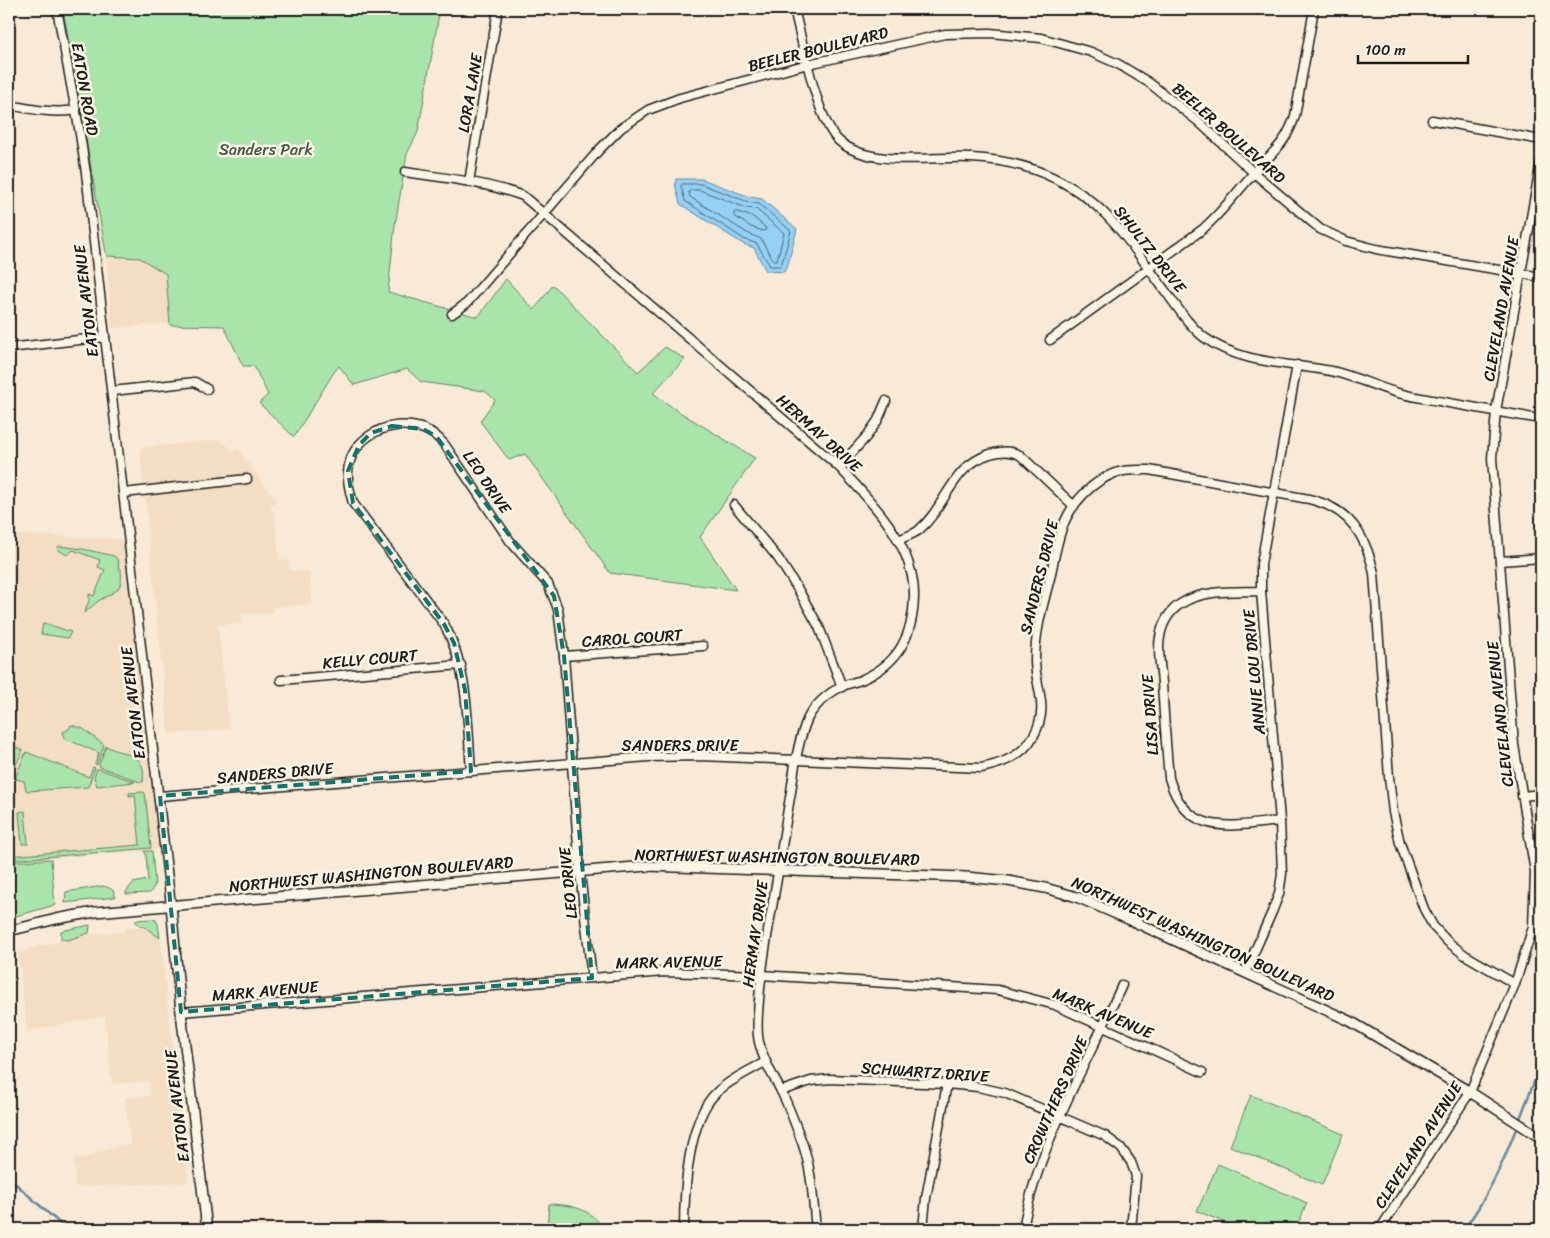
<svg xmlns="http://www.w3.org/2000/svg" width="1550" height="1238" viewBox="0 0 1550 1238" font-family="Sriracha,sans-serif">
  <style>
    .built { fill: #f3ddc3 }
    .green { fill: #a9e5ab; stroke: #628064 }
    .water { fill: #94d0f4; stroke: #64889e }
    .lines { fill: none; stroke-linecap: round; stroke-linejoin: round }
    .shore { stroke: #4c6472; stroke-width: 1 }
    .stream { stroke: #64889e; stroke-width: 2.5 }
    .minor-casing { stroke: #1c1c1c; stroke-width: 11 }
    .major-casing { stroke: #1c1c1c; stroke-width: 12 }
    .minor { stroke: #fcf5e5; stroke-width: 8 }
    .major { stroke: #fcf5e5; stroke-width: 9 }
    .marked { fill: none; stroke: #0f766e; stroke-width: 4; stroke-dasharray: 10 6; stroke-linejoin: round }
    .labels { text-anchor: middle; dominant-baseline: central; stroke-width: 5; stroke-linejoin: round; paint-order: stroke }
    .street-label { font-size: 16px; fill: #1c1c1c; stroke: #fcf5e5 }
    .park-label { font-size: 16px; fill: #465847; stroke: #fcf5e5 }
  </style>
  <rect width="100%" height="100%" fill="#f8ead6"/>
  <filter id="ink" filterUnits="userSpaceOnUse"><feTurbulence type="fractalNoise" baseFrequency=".02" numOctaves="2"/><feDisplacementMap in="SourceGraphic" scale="10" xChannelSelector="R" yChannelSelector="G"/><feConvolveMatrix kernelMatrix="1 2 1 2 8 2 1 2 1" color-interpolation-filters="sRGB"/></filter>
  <g filter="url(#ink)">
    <g class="built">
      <polygon points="168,248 175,323 112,328 106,253"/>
      <polygon points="220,440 233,451 238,449 276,501 270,506 275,517 279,561 288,560 290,571 309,571 312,604 272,607 273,613 242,614 242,623 218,625 229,729 169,734 140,448"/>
      <polygon points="9,534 130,540 166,849 9,862"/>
      <polygon points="126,927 146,927 160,937 188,1182 76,1187 74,1158 84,1158 120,1145 131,1146 125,1098 151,1096 149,1081 112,1084 105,1016 27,1031 18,954 36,947 91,934 123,932"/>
    </g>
    <g class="green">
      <polygon points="63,9 440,9 418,132 407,154 395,225 388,292 478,317 506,279 534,310 553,285 638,372 665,347 685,359 653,393 673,408 755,458 700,537 736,590 610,573 525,454 509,460 480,421 495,400 485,391 421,382 407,369 354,385 339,366 334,372 294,437 259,403 268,395 254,366 243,366 224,326 170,325 166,274 140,258 107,256 106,253"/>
      <path d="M 59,546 L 83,549 L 114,556 L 118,560 L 119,569 L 121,569 C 123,591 117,590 100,600 C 94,604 89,609 84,613 L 89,601 L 89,594 L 94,596 L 105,570 L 98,567 L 100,560 L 73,550 L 67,555 L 57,549 Z"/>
      <polygon points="43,623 47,624 71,632 68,638 41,634"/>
      <polygon points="71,725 82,728 104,745 97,765 95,764 99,753 64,738 63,732 69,729"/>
      <polygon points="9,745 23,750 15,767 15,764 9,764"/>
      <path d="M 106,746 C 126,757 147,751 143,782 L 140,782 L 100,767 L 99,765 Z"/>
      <polygon points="26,752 89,777 93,767 95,768 88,787 28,791 26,790 24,781 16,779 16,776"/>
      <polygon points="97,769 99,769 135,782 97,786 94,777"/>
      <polygon points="143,792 145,793 151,848 9,860 9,856 140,845 135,795 129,796 129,793"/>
      <polygon points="25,811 28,844 22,844 19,812"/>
      <polygon points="144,851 152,851 155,885 150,893 126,894 126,892 133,883 148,880 146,854"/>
      <polygon points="51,859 55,905 9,918 9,862"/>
      <path d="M 103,886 C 110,888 115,889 115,897 L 65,903 L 66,892 Z"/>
      <polygon points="151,919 156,920 158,924 160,938 145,927 141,926 136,922 136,920"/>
      <polygon points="90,925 89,933 68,940 61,939 61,931"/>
      <polygon points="1251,1095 1343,1134 1322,1185 1230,1146"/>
      <polygon points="1218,1164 1307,1203 1296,1229 1240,1229 1197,1211"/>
      <path d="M 549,1204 C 574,1205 588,1208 605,1229 L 547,1229 Z"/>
    </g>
    <polygon class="water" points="676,179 702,179 750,197 762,199 797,229 788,264 784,272 766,271 754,248 743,244 680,204 675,184"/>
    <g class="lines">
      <g class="shore">
        <polygon points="683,184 701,184 748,202 759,204 791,231 781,266 770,266 757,244 744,239 685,201 681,186"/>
        <polygon points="691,190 700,190 746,208 756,209 784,233 777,260 773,260 761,239 747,233 690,197 689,192"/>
        <polygon points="737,212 753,217 765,227 766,230 763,231 751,227 734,216 734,213"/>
      </g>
      <g class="stream">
        <polyline points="1519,1121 1541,1064"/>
        <polyline points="9,1178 66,1229"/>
        <path d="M 1464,1229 C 1487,1199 1504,1161 1517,1126"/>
      </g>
      <g class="minor-casing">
        <g id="minor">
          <polyline points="57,9 79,128 86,173 171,905"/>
          <path d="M 794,9 C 802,39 817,122 839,141 C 870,168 932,156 971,158 C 992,159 1015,163 1035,170 C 1102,194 1126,238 1166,292 C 1178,308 1189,326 1205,338 C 1241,364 1290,363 1331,371 C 1354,376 1376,387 1398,393 C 1413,397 1429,399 1444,402 C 1477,408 1509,414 1541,419"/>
          <path d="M 9,105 C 31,109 53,114 76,110"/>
          <polyline points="1432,120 1541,140"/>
          <path d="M 405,172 C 445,178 485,182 523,196 L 839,467 C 872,502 915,545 914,597 C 913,635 899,663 863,679 C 857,682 849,683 843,686 C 827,693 810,709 805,725 C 797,747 794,770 791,792 C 786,819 782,846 778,873 C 771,915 762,957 759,1000 C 758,1013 756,1029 759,1042 C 763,1060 772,1074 780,1089 C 789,1106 796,1126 803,1145 C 812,1171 813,1202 816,1229"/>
          <polyline points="469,182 498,9"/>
          <polyline points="452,314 467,303 599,150 621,128 648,110 680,98 808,64 945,34 990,33 1041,38 1091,52 1118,64 1148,82 1199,122 1254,173 1320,229 1346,241 1376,249 1541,277"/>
          <path d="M 1050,340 L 1203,229 C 1223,211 1235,194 1253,174 C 1272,152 1285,146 1295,116 L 1314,9"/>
          <polyline points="9,348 105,337"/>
          <polyline points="112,391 195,382 207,389"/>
          <polyline points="839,467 867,436 878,420 886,401"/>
          <polyline points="124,493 247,479"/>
          <polyline points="734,505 778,558 799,591 819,627 842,687"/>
          <path d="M 898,540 C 905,537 914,534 919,530 C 947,506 951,466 990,454 C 1002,451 1009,450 1020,455 L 1074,506"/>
          <polyline points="1500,561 1541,558"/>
          <path d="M 1261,591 C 1235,592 1205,589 1182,603 C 1170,610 1162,623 1160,637 C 1157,651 1161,668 1162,683 C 1164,715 1166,747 1169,778 C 1186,838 1231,826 1280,821"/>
          <polyline points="564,656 703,646"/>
          <polyline points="281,680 461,665"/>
          <path d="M 471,771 C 467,719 469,670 444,624 L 353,503 C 350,492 347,483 348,472 C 350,436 392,417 424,429 C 432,432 439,438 445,445 L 510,541 L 548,584 L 558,609 L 564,656 L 580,873 L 592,978"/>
          <path d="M 160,796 L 648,757 L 702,756 L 981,768 C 1002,764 1024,755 1034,735 C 1050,706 1035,688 1035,660 C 1035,632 1043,605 1050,578 C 1054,560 1057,540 1064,523 C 1073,502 1093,481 1115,473 C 1125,469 1138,470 1149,470 L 1309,499 C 1316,501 1324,503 1331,507 C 1357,520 1368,546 1374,573 L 1389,777 L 1393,812 L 1400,843 L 1424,909 L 1433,926 L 1448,942 L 1465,955 L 1515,984"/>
          <polyline points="1522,796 1541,794"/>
          <polyline points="1245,973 1272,912 1279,894 1282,874 1280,821 1261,591 1261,564 1297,365"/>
          <polyline points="181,1012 664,972 761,975 998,990 1055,1005 1202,1072"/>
          <polyline points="781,1091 811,1081 830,1079 947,1084 978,1087 1005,1093 1105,1136 1121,1148 1131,1162 1136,1176 1131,1229"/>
          <path d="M 684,1229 C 684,1193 688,1119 716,1093 C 729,1080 749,1071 765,1062"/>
          <polyline points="923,1229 926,1198 947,1084"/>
          <path d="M 1023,1229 C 1038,1144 1087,1064 1122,985"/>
          <polyline points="1380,1229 1470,1092 1515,984 1533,927 1535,872 1514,745 1492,458 1496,411 1541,162"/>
        </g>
      </g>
      <g class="major-casing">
        <g id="major">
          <polyline points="171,905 181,1012 207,1229"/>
          <polyline points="9,931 56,919 95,912 647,866 966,877 1008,881 1045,888 1077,897 1128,919 1350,1021 1470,1092 1541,1138"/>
        </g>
      </g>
      <use href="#minor" class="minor"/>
      <use href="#major" class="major"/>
    </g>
  </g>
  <path class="marked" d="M 392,426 L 423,429 L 436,436 L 554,596 L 564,656 L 592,978 L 181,1012 L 160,796 L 471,771 L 465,690 L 454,643 L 444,624 L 353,503 L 348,471 L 359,445 L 371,433 Z"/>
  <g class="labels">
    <g class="street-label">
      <text transform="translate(818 49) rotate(-14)">BEELER BOULEVARD</text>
      <text transform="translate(85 89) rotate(80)">EATON ROAD</text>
      <text transform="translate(470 93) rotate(-80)">LORA LANE</text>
      <text transform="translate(1229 133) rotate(41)">BEELER BOULEVARD</text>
      <text transform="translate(1150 249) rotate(52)">SHULTZ DRIVE</text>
      <text transform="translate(86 301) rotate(-97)">EATON AVENUE</text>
      <text transform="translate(1501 309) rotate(-80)">CLEVELAND AVENUE</text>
      <text transform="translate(819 433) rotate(42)">HERMAY DRIVE</text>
      <text transform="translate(487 482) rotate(56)">LEO DRIVE</text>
      <text transform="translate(1039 577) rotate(-76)">SANDERS DRIVE</text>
      <text transform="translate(632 638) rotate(-4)">CAROL COURT</text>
      <text transform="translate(370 659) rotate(-5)">KELLY COURT</text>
      <text transform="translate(1254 672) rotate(-95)">ANNIE LOU DRIVE</text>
      <text transform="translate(133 703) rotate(-97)">EATON AVENUE</text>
      <text transform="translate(1500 714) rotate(-96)">CLEVELAND AVENUE</text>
      <text transform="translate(1150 715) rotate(-94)">LISA DRIVE</text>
      <text x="680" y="745">SANDERS DRIVE</text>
      <text transform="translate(275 773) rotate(-5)">SANDERS DRIVE</text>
      <text transform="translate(777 857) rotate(1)">NORTHWEST WASHINGTON BOULEVARD</text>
      <text transform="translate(371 874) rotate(-5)">NORTHWEST WASHINGTON BOULEVARD</text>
      <text transform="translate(568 883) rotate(-96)">LEO DRIVE</text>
      <text transform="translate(755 934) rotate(-82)">HERMAY DRIVE</text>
      <text transform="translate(1203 939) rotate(24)">NORTHWEST WASHINGTON BOULEVARD</text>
      <text transform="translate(669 962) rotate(-1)">MARK AVENUE</text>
      <text transform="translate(265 991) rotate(-5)">MARK AVENUE</text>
      <text transform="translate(1103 1013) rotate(23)">MARK AVENUE</text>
      <text transform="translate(925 1072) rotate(4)">SCHWARTZ DRIVE</text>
      <text transform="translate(1055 1100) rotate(-66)">CROWTHERS DRIVE</text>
      <text transform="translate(177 1106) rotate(-97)">EATON AVENUE</text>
      <text transform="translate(1418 1145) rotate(-57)">CLEVELAND AVENUE</text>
    </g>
    <g class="park-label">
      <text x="266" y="149">Sanders Park</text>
    </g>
  </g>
  <rect width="1550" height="1238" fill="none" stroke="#fcf5e5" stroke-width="30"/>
  <rect x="15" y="15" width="1520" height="1208" fill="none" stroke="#1c1c1c" stroke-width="2" filter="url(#ink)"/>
  <path d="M1358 55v8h110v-8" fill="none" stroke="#1c1c1c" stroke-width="2.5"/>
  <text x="1365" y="55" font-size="15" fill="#1c1c1c" stroke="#fcf5e5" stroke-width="4" paint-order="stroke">100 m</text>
</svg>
